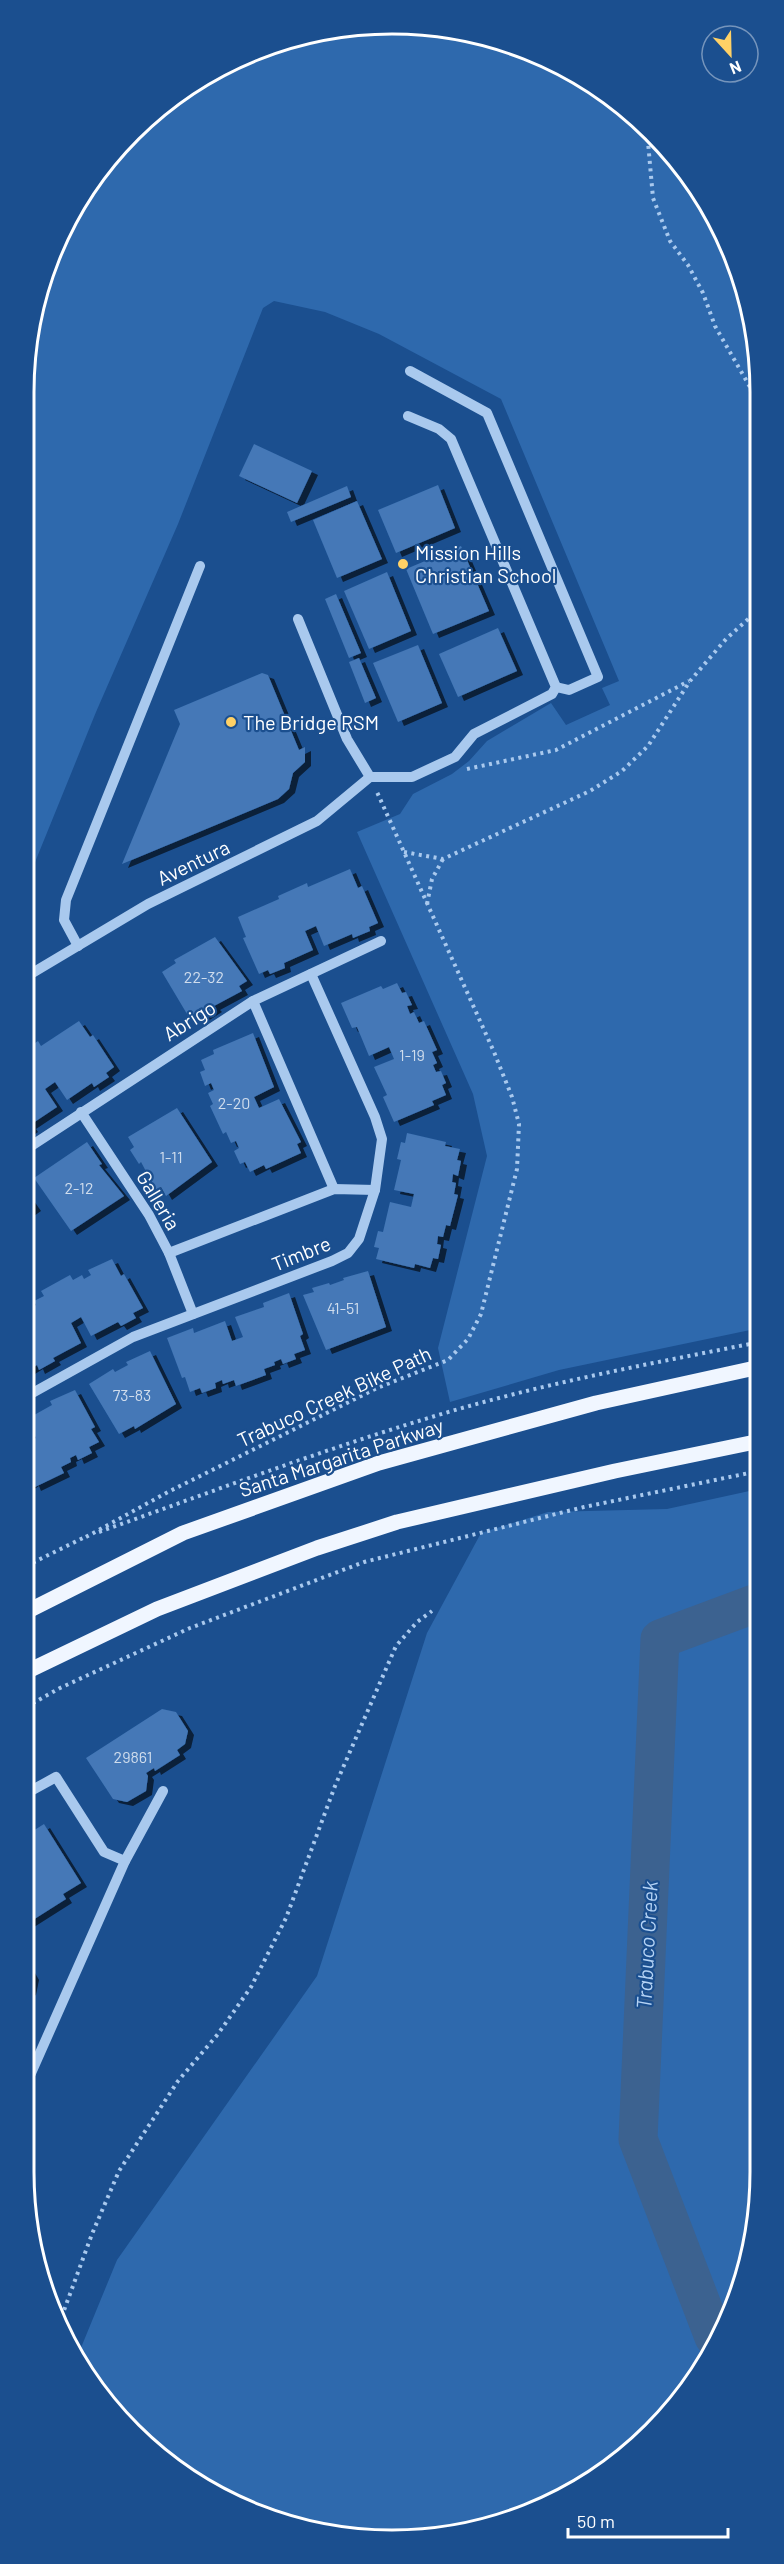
<svg xmlns="http://www.w3.org/2000/svg" width="784" height="2564" viewBox="0 0 784 2564" font-family="Barlow,sans-serif">
  <style>
    .green { fill: #2e69ad }
    .lines { fill: none; stroke-linecap: round; stroke-linejoin: round }
    .river { stroke: #3c6290; stroke-width: 39 }
    .building { fill: #4478b7; filter: url(#shadow) }
    .path { stroke: #a9c9ee; stroke-width: 4; stroke-dasharray: 3 4.5; stroke-linecap: butt }
    .minor { stroke: #a9c9ee; stroke-width: 10 }
    .major { stroke: #f0f6ff; stroke-width: 15 }
    .poi-dot { fill: #ffd166; stroke: #1b4f8f; stroke-width: 2 }
    .labels { text-anchor: middle; dominant-baseline: central; stroke-width: 4.5; stroke-linejoin: round; paint-order: stroke }
    .number-label { font-size: 16px; fill: #d0dded }
    .poi-label { font-size: 20px; fill: #fff; stroke: #1b4f8f; text-anchor: start }
    .street-label { font-size: 20px; fill: #fff; stroke: #1b4f8f }
    .water-label { font-size: 21px; font-style: italic; fill: #b5d3f5; stroke: #1b4f8f }
    .rim { fill: none; stroke: #fff; stroke-width: 3 }
  </style>
  <defs>
    <filter id="shadow"><feDropShadow dx="6" dy="4" stdDeviation="0" flood-color="#0009"/></filter>
  </defs>
  <rect width="100%" height="100%" fill="#1b4f8f"/>
  <g class="green">
    <polygon points="321,31 464,31 576,73 668,149 732,251 757,344 755,1329 559,1370 450,1402 438,1348 487,1156 473,1094 357,832 400,814 413,794 452,774 469,761 487,741 551,703 566,725 610,705 602,688 619,681 501,399 379,334 325,312 274,301 263,308 178,524 96,712 29,877 31,320 86,187 188,86"/>
    <polygon points="754,1490 753,2244 698,2376 597,2478 487,2528 344,2537 229,2502 116,2415 78,2355 117,2260 317,1976 427,1633 481,1533 548,1512 667,1509"/>
  </g>
  <g class="lines">
    <polyline class="river" points="714,2337 638,2139 660,1639 754,1604"/>
  </g>
  <g class="building">
    <polygon points="254,444 312,471 297,503 239,476"/>
    <polygon points="438,485 455,528 396,553 378,510"/>
    <polygon points="347,486 351,497 291,522 287,512"/>
    <polygon points="357,501 382,559 337,578 313,520"/>
    <polygon points="461,546 489,611 433,634 406,569"/>
    <polygon points="387,572 411,631 369,649 344,591"/>
    <polygon points="336,594 361,653 349,658 325,599"/>
    <polygon points="498,628 517,671 458,697 439,654"/>
    <polygon points="418,645 442,703 398,722 373,663"/>
    <polygon points="359,658 376,698 365,703 349,662"/>
    <polygon points="262,673 268,675 299,750 305,747 305,762 293,773 289,789 278,799 122,864 180,724 174,710"/>
    <polygon points="350,869 358,888 362,886 378,923 369,927 370,931 353,938 352,934 324,946 316,926 305,931 313,950 284,963 285,968 270,974 268,970 259,974 243,938 246,937 238,917 279,899 278,896 307,883 308,887"/>
    <polygon points="215,937 247,981 239,986 242,991 214,1006 216,1008 202,1017 199,1013 190,1019 162,972 176,963 174,960"/>
    <polygon points="397,983 402,993 406,992 412,1005 407,1006 410,1014 414,1012 419,1023 424,1021 437,1050 432,1052 437,1063 433,1065 436,1072 441,1071 446,1083 442,1085 446,1095 432,1101 434,1105 394,1122 383,1097 387,1095 374,1067 394,1059 389,1047 369,1056 357,1027 352,1028 341,1003 381,986 383,989"/>
    <polygon points="79,1021 90,1037 93,1035 114,1067 106,1073 109,1077 94,1087 92,1083 67,1100 55,1082 45,1089 57,1107 30,1125 32,1128 28,1131 28,1048 38,1041 41,1046"/>
    <polygon points="253,1033 274,1087 254,1097 259,1108 279,1099 301,1142 297,1144 301,1153 266,1169 264,1165 250,1172 245,1162 240,1164 234,1151 239,1148 236,1141 231,1143 226,1132 223,1134 210,1106 213,1104 208,1093 214,1090 211,1083 205,1086 200,1072 205,1070 201,1060 214,1054 213,1050"/>
    <polygon points="177,1108 212,1162 166,1196 161,1187 156,1190 141,1162 139,1164 130,1150 134,1147 128,1137"/>
    <polygon points="407,1133 446,1142 445,1146 460,1149 457,1160 461,1161 458,1176 453,1174 452,1182 456,1183 454,1194 458,1195 450,1226 446,1225 443,1237 438,1236 437,1244 441,1245 438,1259 433,1258 430,1268 415,1264 414,1268 376,1259 379,1248 374,1247 378,1231 383,1232 390,1202 411,1207 414,1194 394,1190 401,1160 397,1159 401,1142 405,1143"/>
    <polygon points="87,1142 102,1164 99,1165 124,1196 71,1231 34,1178"/>
    <polygon points="28,1197 35,1207 28,1212"/>
    <polygon points="112,1259 121,1276 124,1274 143,1308 133,1313 136,1318 121,1326 118,1322 91,1336 81,1317 71,1323 81,1343 53,1358 55,1361 39,1370 37,1365 29,1370 27,1305 29,1309 36,1305 34,1301 44,1296 41,1291 70,1275 73,1280 82,1275 84,1279 91,1275 88,1270"/>
    <polygon points="368,1271 386,1327 326,1350 303,1295 314,1292 312,1288 329,1283 330,1285 344,1280 343,1278"/>
    <polygon points="289,1293 303,1334 300,1336 305,1350 294,1354 296,1359 283,1364 281,1359 274,1362 275,1365 264,1369 266,1375 236,1386 234,1380 223,1384 222,1380 215,1383 216,1388 202,1393 200,1388 190,1392 185,1377 182,1378 167,1338 193,1328 194,1333 225,1321 232,1341 243,1337 235,1317 264,1307 263,1303"/>
    <polygon points="150,1351 176,1404 135,1429 134,1426 119,1434 89,1384 113,1369 115,1372 128,1365 126,1362"/>
    <polygon points="75,1390 95,1427 91,1429 99,1442 89,1447 92,1453 78,1460 76,1455 70,1458 71,1462 61,1467 64,1473 35,1487 33,1482 27,1486 27,1443 36,1438 27,1419 52,1405 50,1401"/>
    <polygon points="162,1709 176,1712 188,1731 185,1744 177,1750 180,1755 155,1771 154,1768 146,1773 148,1776 146,1791 127,1802 113,1799 86,1758"/>
    <polygon points="44,1824 81,1883 63,1894 66,1899 25,1925 25,1836"/>
    <polygon points="25,1962 33,1976 30,1991 25,1994"/>
  </g>
  <g class="lines">
    <g class="path">
      <polyline points="647,131 653,198 670,241 688,265 703,293 715,326 750,387 757,406"/>
      <polyline points="467,769 556,750 689,681"/>
      <polyline points="404,852 443,859 590,791 622,771 648,746 690,681 726,639 756,612"/>
      <polyline points="427,904 432,879 443,859"/>
      <path d="M 99,1532 C 211,1492 322,1450 435,1416 C 540,1384 648,1364 755,1343"/>
      <polyline points="86,1537 168,1492 377,1388 448,1360 468,1339 481,1314 517,1169 519,1124 512,1097 494,1052 377,792"/>
      <polyline points="26,1566 87,1536"/>
      <polyline points="26,1707 60,1688 190,1628 364,1562 584,1507 754,1472"/>
      <polyline points="59,2324 92,2234 119,2171 178,2081 218,2034 251,1987 286,1918 335,1786 396,1646 417,1622 432,1611"/>
    </g>
    <g class="minor">
      <polyline points="410,371 487,413 598,677 569,690 556,687"/>
      <polyline points="298,619 347,739 370,777"/>
      <polyline points="370,777 412,777 455,757 474,734 552,694 556,687 451,439 439,429 408,416"/>
      <polyline points="78,946 64,920 66,900 200,566"/>
      <polyline points="29,975 148,904 317,821 370,777"/>
      <polyline points="253,1001 334,1189"/>
      <polyline points="81,1112 149,1215 169,1253 193,1314"/>
      <polyline points="28,1148 253,1001 381,941"/>
      <polyline points="169,1253 334,1189 375,1190"/>
      <polyline points="27,1396 133,1337 332,1261 348,1253 359,1239 375,1190 382,1139 375,1117 311,974"/>
      <polyline points="25,1794 56,1777 104,1852 125,1861"/>
      <polyline points="24,2089 125,1861 163,1791"/>
    </g>
    <g class="major">
      <polyline points="26,1612 183,1533 379,1463 596,1403 755,1368"/>
      <polyline points="26,1672 157,1609 317,1548 397,1522 615,1471 755,1442"/>
    </g>
  </g>
  <g class="poi-dot">
    <circle cx="403" cy="564" r="6"/>
    <circle cx="231" cy="722" r="6"/>
  </g>
  <g class="labels">
    <g class="number-label">
      <text x="204" y="976">22-32</text>
      <text x="412" y="1054">1-19</text>
      <text x="234" y="1102">2-20</text>
      <text x="171" y="1156">1-11</text>
      <text x="79" y="1187">2-12</text>
      <text x="343" y="1307">41-51</text>
      <text x="132" y="1394">73-83</text>
      <text x="133" y="1756">29861</text>
    </g>
    <g class="poi-label">
      <text x="415" y="552">Mission Hills<tspan x="415" dy="23">Christian School</tspan></text>
      <text x="243" y="722">The Bridge RSM</text>
    </g>
    <g class="street-label">
      <text transform="translate(193 862) rotate(-26)">Aventura</text>
      <text transform="translate(189 1020) rotate(-32)">Abrigo</text>
      <text transform="translate(159 1200) rotate(59)">Galleria</text>
      <text transform="translate(301 1253) rotate(-22)">Timbre</text>
      <text transform="translate(334 1396) rotate(-25)">Trabuco Creek Bike Path</text>
      <text transform="translate(341 1457) rotate(-18)">Santa Margarita Parkway</text>
    </g>
    <g class="water-label">
      <text transform="translate(646 1945) rotate(-87)">Trabuco Creek</text>
    </g>
  </g>
  <path d="M0 0H784V2564H0ZM392 34H392A358 358 0 0 1 750 392V2172A358 358 0 0 1 392 2530H392A358 358 0 0 1 34 2172V392A358 358 0 0 1 392 34Z" fill="#1b4f8f" fill-rule="evenodd"/>
  <path class="rim" d="M392 34H392A358 358 0 0 1 750 392V2172A358 358 0 0 1 392 2530H392A358 358 0 0 1 34 2172V392A358 358 0 0 1 392 34Z"/>
  <g transform="translate(730 54) rotate(158)"><circle r="28" fill="#1b4f8f" stroke="#7695bc" stroke-width="1.5"/>
  <path d="M0-4.5L10 22L0 15L-10 22Z" fill="#ffd166"/>
  <text y="-9" font-size="16" font-weight="bold" text-anchor="middle" fill="#ffffff">N</text>
  </g>
  <path d="M568 2528v9h160v-9" fill="none" stroke="#ffffff" stroke-width="3"/>
  <text x="577" y="2528" font-size="18" fill="#ffffff" stroke="#1b4f8f" stroke-width="4.5" paint-order="stroke">50 m</text>
</svg>
